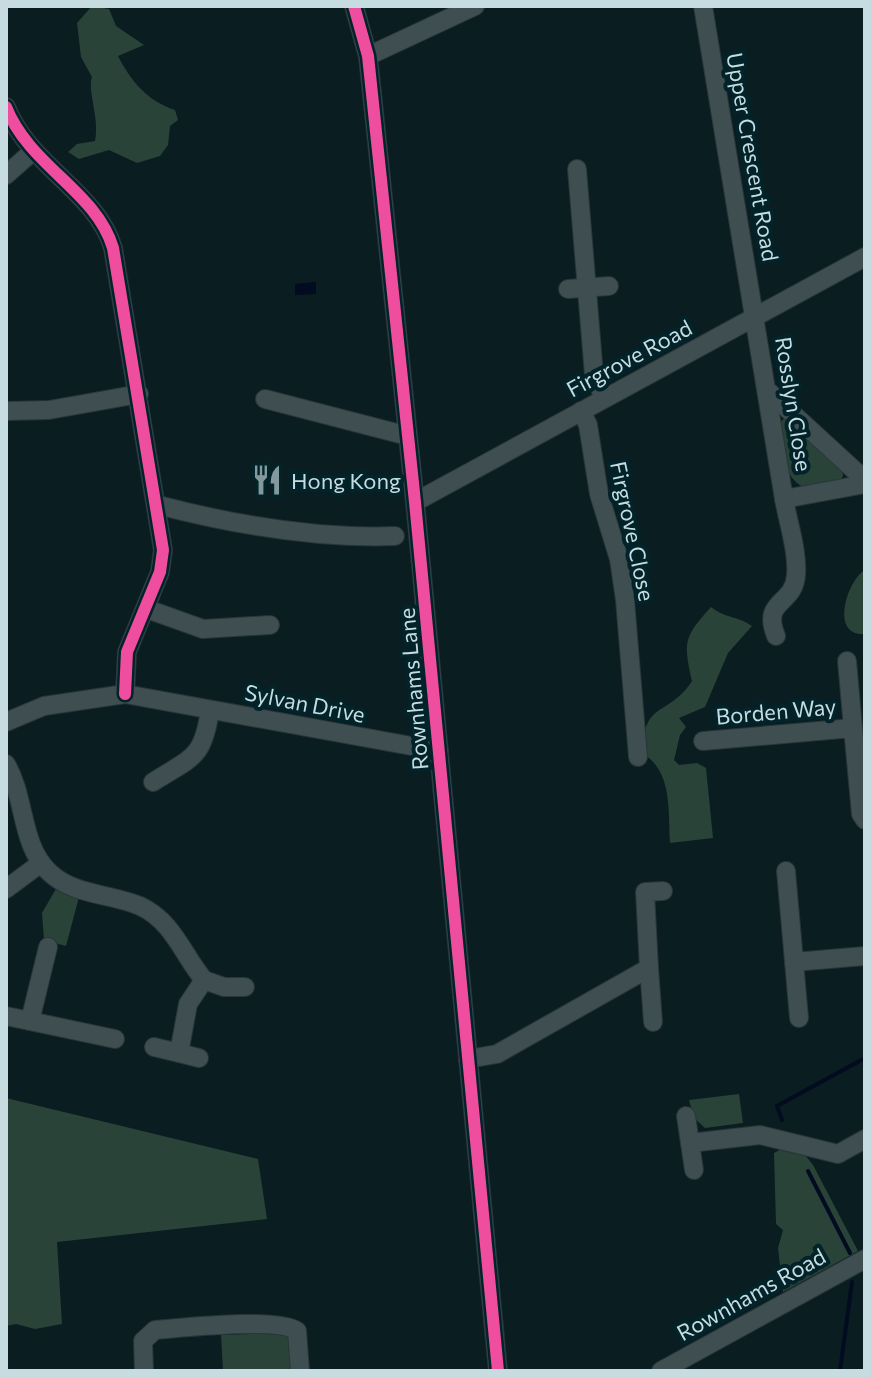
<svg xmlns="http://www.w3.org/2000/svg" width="871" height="1377" viewBox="0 0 871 1377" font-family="Commissioner,sans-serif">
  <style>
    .green { fill: #2a4338 }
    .water { fill: #030b20 }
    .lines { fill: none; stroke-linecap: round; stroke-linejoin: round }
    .stream { stroke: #030b20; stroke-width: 4 }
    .minor-casing { stroke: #293639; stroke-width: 20 }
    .minor { stroke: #3f4e51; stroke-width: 18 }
    .cycleway-casing { stroke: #012329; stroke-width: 17 }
    .cycleway { stroke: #ef4d9e; stroke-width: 12 }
    .labels { text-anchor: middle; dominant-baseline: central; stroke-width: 8; stroke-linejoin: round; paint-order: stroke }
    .street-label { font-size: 22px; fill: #c6dce1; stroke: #012329 }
    .poi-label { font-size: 22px; fill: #c6dce1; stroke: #012329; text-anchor: start }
  </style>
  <rect width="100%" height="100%" fill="#0a1d20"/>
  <g class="green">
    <path d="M 92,6 L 109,9 L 116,26 L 144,45 L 118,56 C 131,81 147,101 175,110 L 178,120 L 170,126 L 168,145 L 160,156 L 137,163 L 109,150 L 79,159 L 68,152 L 77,144 L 95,141 C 100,119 87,90 92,77 L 81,57 L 77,23 Z"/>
    <path d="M 784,419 L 791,419 L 842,467 L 843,476 L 838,484 L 810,490 C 780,480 784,450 780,422 Z"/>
    <path d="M 865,570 L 865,634 C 829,637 847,580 865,570 Z"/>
    <path d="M 711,607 C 724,618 738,616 752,626 L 728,653 L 705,707 L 679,718 L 686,727 L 680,735 L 674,760 L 679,765 L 697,763 L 706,768 L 713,838 L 670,843 C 668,813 673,771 643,754 C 642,700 669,717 692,681 C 683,642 684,637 711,607 Z"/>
    <polygon points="57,887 79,897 66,946 44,940 42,913"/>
    <polygon points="739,1094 743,1123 705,1128 694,1118 689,1100"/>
    <polygon points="6,1098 258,1159 267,1219 57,1242 62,1324 35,1329 16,1324 6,1326"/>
    <polygon points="783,1148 802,1151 813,1165 858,1251 783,1292 778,1248 783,1230 776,1224 774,1153"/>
    <polygon points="283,1333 289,1336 295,1371 223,1371 221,1335"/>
  </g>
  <polygon class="water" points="316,282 316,294 295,295 295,284"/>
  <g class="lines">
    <g class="stream">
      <polyline points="782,1120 777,1106 865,1058"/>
      <polyline points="808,1171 850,1253"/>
      <polyline points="840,1371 852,1282"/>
    </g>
    <g class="minor-casing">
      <g id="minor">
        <polyline points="354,6 368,56 415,502 498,1371"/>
        <polyline points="703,6 784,499 865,484"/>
        <polyline points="368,56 475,6"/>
        <path d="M 6,107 C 30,167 96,191 113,248 L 163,550 L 160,572 L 127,652 L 125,694"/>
        <polyline points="577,169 594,375 604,398"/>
        <polyline points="6,175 32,152"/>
        <polyline points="568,289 609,286"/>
        <polyline points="769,392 865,480"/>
        <polyline points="265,399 408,436"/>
        <polyline points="6,411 49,410 139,394"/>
        <polyline points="581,411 588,425 599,494 619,559 625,600 638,757"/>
        <polyline points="415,502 865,257"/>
        <path d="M 158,505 C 235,525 315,539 395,536"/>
        <polyline points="147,609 203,629 270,625"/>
        <path d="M 776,636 C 761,599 794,606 796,575 C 798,552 788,522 784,499"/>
        <polyline points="847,661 853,728"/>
        <polyline points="6,722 44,706 125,694 439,751"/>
        <polyline points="703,741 853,728 861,814 865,820"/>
        <path d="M 6,764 C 26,798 20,844 49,872 C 74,896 110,893 140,906 C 173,921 183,955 204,980 L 188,1004 L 179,1053 L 154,1047"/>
        <path d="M 153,782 C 192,757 203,759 210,710"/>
        <polyline points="786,871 799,1018"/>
        <polyline points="6,889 41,863"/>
        <polyline points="794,962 865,956"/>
        <polyline points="649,968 653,1022"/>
        <polyline points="204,980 224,987 245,987"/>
        <polyline points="6,1016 115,1039"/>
        <polyline points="30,1021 48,947"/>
        <polyline points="179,1053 199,1058"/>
        <polyline points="468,1059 497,1054 649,968 645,892 663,891"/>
        <polyline points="686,1116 694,1170"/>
        <polyline points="690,1143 760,1135 838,1154 865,1139"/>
        <path d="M 144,1371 L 143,1341 L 155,1330 C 182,1328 278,1317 297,1331 L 300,1371"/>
        <polyline points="661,1371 865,1259"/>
      </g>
    </g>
    <use href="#minor" class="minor"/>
    <g class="cycleway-casing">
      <g id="cycleway">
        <polyline points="354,6 368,56 415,502 498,1371"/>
        <path d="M 6,107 C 30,167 96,191 113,248 L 163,550 L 160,572 L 127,652 L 125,694"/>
      </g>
    </g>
    <use href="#cycleway" class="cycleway"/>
  </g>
  <defs>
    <g id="restaurant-bare" transform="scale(2.4)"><path d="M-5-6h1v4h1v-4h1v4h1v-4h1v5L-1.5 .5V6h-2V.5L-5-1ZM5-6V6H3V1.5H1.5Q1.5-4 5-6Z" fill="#84999d" stroke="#012329" stroke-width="2.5" paint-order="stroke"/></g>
  </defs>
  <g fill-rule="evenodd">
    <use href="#restaurant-bare" x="267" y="480"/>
  </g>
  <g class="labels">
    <g class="street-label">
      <text transform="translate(753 157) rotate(80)">Upper Crescent Road</text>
      <text transform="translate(629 358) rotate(-28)">Firgrove Road</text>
      <text transform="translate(794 404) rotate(81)">Rosslyn Close</text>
      <text transform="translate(633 531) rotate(78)">Firgrove Close</text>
      <text transform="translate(413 689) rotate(-95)">Rownhams Lane</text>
      <text transform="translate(305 703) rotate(11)">Sylvan Drive</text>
      <text transform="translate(776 711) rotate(-5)">Borden Way</text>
      <text transform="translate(751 1294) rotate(-29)">Rownhams Road</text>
    </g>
    <g class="poi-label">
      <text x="291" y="480">Hong Kong</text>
    </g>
  </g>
  <rect width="871" height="1377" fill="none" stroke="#c6dce1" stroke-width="16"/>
</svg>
